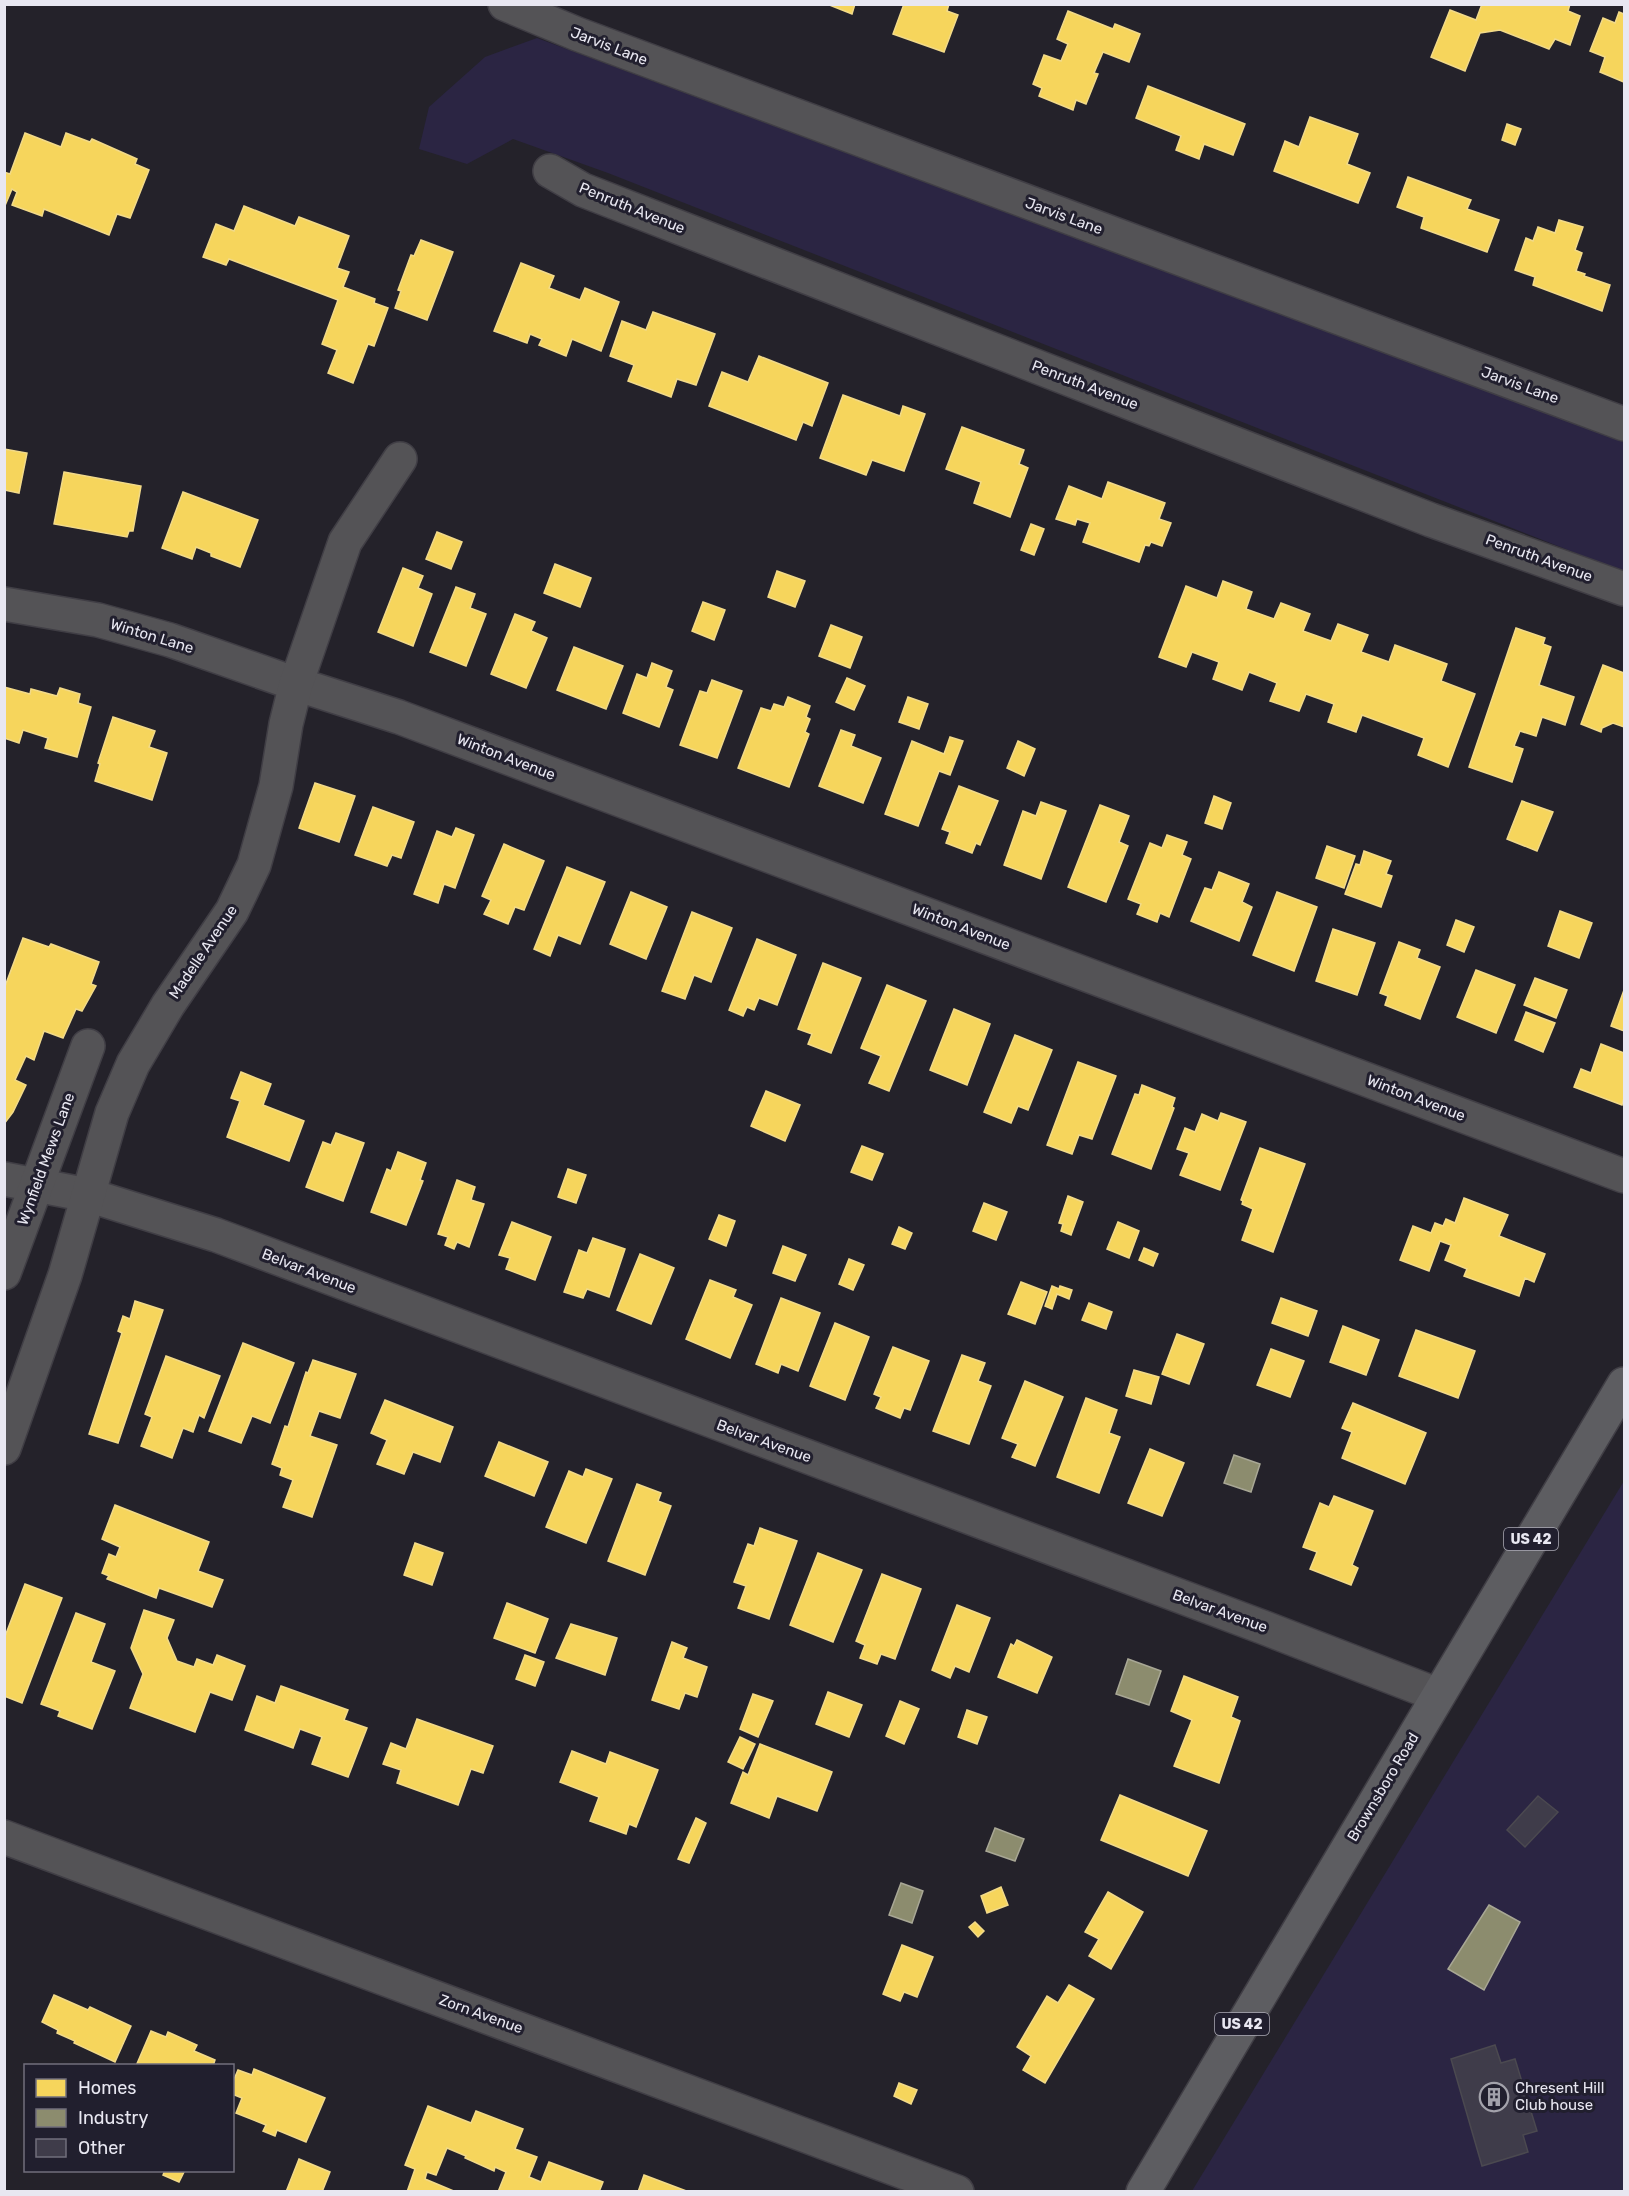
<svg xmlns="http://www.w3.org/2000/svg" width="1629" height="2196" viewBox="0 0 1629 2196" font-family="Rubik,sans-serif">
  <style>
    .green { fill: #2b2543 }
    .homes { fill: #f6d55c; stroke: #f2da89; stroke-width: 1.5 }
    .industry { fill: #8c8c6e; stroke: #a8a795; stroke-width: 1.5 }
    .building { fill: #3f3c4a; stroke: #4b4950; stroke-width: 1.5 }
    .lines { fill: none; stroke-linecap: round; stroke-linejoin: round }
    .minor-casing { stroke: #403e45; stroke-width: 36 }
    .major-casing { stroke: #403e45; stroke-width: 36 }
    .minor { stroke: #545356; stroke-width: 33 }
    .major { stroke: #5d5d61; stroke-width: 33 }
    .labels { text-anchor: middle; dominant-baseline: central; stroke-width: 6; stroke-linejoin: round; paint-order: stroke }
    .shield { fill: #211f2e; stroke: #acabb6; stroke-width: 1.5 }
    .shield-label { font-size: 14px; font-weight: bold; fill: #e8e7f1 }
    .street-label { font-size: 15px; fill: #e8e7f1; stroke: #211f2e }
    .poi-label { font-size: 15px; fill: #e8e7f1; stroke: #211f2e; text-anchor: start }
  </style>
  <rect width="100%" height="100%" fill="#24222a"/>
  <g class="green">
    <polygon points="537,38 1624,442 1624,572 608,173 513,139 467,164 419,149 429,107 485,57"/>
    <polygon points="1624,1481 1624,2191 1192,2191"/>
  </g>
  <g class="homes">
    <polygon points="827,4 855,4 852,14"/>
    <polygon points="904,4 949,4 947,11 958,15 944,52 893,34"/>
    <polygon points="1482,4 1570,4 1568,11 1580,16 1570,45 1555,39 1549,49 1500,30 1480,33 1465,71 1431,57 1450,10 1476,20"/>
    <polygon points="1068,11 1113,29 1115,24 1140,34 1129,62 1103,52 1094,73 1098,74 1086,104 1076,100 1073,110 1039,96 1042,88 1033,84 1044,55 1061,61 1068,44 1057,39"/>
    <polygon points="1619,12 1624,14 1624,82 1600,72 1605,57 1590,51 1603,18 1615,23"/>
    <polygon points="1148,86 1245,124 1233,155 1204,144 1199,159 1176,150 1181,136 1136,118"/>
    <polygon points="1310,117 1358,134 1347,164 1370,173 1358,203 1274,171 1285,141 1299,147"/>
    <polygon points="1507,124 1521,129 1515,145 1502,140"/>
    <polygon points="25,133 61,147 66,133 90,142 92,139 137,159 135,164 149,170 130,218 117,214 109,235 44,209 42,216 12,205 17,192 12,189 4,208 4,172 10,174"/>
    <polygon points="1408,177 1471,200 1467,209 1499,220 1487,252 1421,228 1424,217 1397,207"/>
    <polygon points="244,206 295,226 299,217 349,236 337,268 349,272 343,287 375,299 374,303 388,308 374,346 368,344 353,383 328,373 337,350 322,344 338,300 229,259 226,265 203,257 216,224 234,231"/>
    <polygon points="1559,220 1583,227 1575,250 1582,253 1576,271 1585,274 1584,276 1610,285 1602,311 1533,285 1535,277 1515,270 1526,238 1533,241 1538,227 1555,233"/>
    <polygon points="421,240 453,252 427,320 395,308 401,291 398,290 411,255 414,256"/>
    <polygon points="521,263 554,276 549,288 580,300 585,288 619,302 601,351 572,339 566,356 539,345 542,339 530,334 527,343 494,331"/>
    <polygon points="653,312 715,334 696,385 677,379 671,397 628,381 634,365 610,356 622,321 646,330"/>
    <polygon points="759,356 828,383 812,426 803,422 796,440 709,406 722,372 748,382"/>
    <polygon points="843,395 900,416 903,406 925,414 904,471 872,460 866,475 820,458"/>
    <polygon points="962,427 1024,450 1019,464 1028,468 1010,517 974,503 981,482 946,469"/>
    <polygon points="4,449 27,453 19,493 4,490"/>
    <polygon points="64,472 141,486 133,531 129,531 127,537 54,524"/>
    <polygon points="1108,482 1165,503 1159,519 1171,523 1162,546 1151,542 1149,546 1145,545 1139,562 1083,542 1090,523 1077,519 1075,525 1056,519 1069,486 1102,499"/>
    <polygon points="183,492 258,520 240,567 211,556 211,553 196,547 192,559 162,548"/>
    <polygon points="1031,524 1044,529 1034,555 1021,550"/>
    <polygon points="437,532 462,542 451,569 426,559"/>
    <polygon points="555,564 591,578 580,607 544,593"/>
    <polygon points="403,568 423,576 418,588 432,594 413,646 378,632"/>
    <polygon points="777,571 805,581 795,607 768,597"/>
    <polygon points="1223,581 1252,592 1246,609 1274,619 1281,603 1310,614 1303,631 1331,641 1338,624 1368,635 1361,652 1389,662 1395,645 1447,664 1441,681 1475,694 1448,767 1418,755 1424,738 1362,715 1356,732 1328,722 1334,704 1306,694 1299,711 1270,701 1277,683 1249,672 1242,690 1213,679 1219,662 1192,652 1186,667 1159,657 1186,586 1217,598"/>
    <polygon points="456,587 475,594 470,608 486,614 466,666 430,652"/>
    <polygon points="703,602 725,610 714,640 692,631"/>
    <polygon points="515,614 535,622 531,631 547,638 526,688 491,674"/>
    <polygon points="831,625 862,637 850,668 819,656"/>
    <polygon points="1516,628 1545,638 1543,644 1551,647 1539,685 1574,697 1565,725 1542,717 1536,736 1520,731 1514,746 1523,749 1512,782 1469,767"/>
    <polygon points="574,647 623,666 606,709 557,690"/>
    <polygon points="652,663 672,671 666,687 673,690 659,727 623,713 637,674 647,678"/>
    <polygon points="1603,665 1624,673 1624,727 1613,723 1602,728 1601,732 1581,724"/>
    <polygon points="847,678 865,686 854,710 836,702"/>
    <polygon points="712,680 742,691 717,758 680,745 700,691 707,693"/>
    <polygon points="4,687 30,694 31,689 57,696 60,688 80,694 78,703 91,707 77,757 45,748 48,738 23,730 19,743 4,738"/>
    <polygon points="788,697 810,706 806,717 810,719 805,732 809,734 789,787 738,768 761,708 771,711 774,704 784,707"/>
    <polygon points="908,697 928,704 919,729 899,722"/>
    <polygon points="113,717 155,731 149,747 167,753 152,800 95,781 100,764 98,763"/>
    <polygon points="841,730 855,735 851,746 881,758 863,803 819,786"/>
    <polygon points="950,737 963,741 950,775 939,771 918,826 885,814 912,741 944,754"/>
    <polygon points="1018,741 1035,749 1024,776 1007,768"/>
    <polygon points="315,783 355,796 339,842 299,828"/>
    <polygon points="959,786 998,801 980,845 976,843 972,853 946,843 950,832 942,829"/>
    <polygon points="1214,796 1231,803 1222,829 1205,823"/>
    <polygon points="1522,801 1553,812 1537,851 1507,839"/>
    <polygon points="1041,802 1066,811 1041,879 1004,865 1023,811 1036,816"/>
    <polygon points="1100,805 1129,816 1119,842 1128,846 1106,902 1068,887"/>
    <polygon points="373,807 414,822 401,858 392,855 387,866 355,855"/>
    <polygon points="456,828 474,835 455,888 444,884 438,903 414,894 437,831 452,837"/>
    <polygon points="1167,835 1187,842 1182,855 1191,859 1169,917 1160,913 1157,922 1137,914 1141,904 1128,899 1150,843 1162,848"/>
    <polygon points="504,844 544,861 524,910 515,907 508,924 484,914 491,900 482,896"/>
    <polygon points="1327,846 1355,856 1344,888 1316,878"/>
    <polygon points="1364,851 1391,861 1386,874 1392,876 1381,907 1345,894 1356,864 1360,865"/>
    <polygon points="567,867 605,882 580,944 558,935 550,956 534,949"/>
    <polygon points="1219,872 1249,884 1242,902 1252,907 1239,941 1191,921 1205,888 1212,890"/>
    <polygon points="631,892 667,907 646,959 610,944"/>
    <polygon points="1277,892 1317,907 1294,971 1253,955"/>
    <polygon points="1560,911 1592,923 1579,958 1548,946"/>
    <polygon points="692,912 732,928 711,982 694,975 685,999 662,991"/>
    <polygon points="1456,920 1474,927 1464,952 1447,945"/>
    <polygon points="1333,929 1375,943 1357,995 1316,981"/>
    <polygon points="23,938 49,947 51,944 99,962 91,984 96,986 82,1011 76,1009 63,1038 44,1031 34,1060 26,1056 15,1080 26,1085 13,1112 4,1124 4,989"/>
    <polygon points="757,939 796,955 777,1005 759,998 754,1010 747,1007 743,1016 729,1010"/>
    <polygon points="1399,942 1420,950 1417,958 1440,967 1420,1019 1385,1005 1388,996 1380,993"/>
    <polygon points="823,963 861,978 831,1053 808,1044 812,1034 798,1029"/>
    <polygon points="1476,970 1515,985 1496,1033 1457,1017"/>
    <polygon points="1535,978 1567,990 1556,1018 1524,1005"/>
    <polygon points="887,985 926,1001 889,1091 869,1083 881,1056 861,1048"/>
    <polygon points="1624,990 1624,1031 1611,1026"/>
    <polygon points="954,1009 990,1024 967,1085 930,1070"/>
    <polygon points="1526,1012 1555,1023 1543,1052 1515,1040"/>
    <polygon points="1015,1035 1052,1050 1028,1110 1018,1106 1011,1123 984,1112"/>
    <polygon points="1601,1044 1624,1053 1624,1098 1622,1105 1574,1087 1581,1069 1591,1073"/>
    <polygon points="1078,1062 1116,1076 1092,1139 1079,1135 1072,1154 1047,1145"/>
    <polygon points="241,1072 271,1084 263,1105 304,1121 289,1161 227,1137 240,1101 231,1098"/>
    <polygon points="1142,1085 1175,1098 1172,1107 1174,1108 1151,1169 1112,1154 1135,1094 1139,1095"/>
    <polygon points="766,1091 800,1105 785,1141 751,1126"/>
    <polygon points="1221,1113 1246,1122 1220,1190 1180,1175 1189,1153 1177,1149 1185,1128 1195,1132 1202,1114 1218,1121"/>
    <polygon points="336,1133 364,1143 343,1201 306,1187 323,1142 331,1145"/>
    <polygon points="862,1146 883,1154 872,1180 851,1172"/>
    <polygon points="1260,1148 1305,1164 1273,1252 1242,1240 1253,1209 1242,1204 1243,1201 1241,1200"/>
    <polygon points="398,1152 426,1163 420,1180 423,1181 406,1225 371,1212 387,1169 391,1171"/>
    <polygon points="568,1169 586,1175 576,1203 558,1197"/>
    <polygon points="457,1180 475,1187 471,1200 484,1204 469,1247 457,1242 454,1249 445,1245 448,1237 438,1234"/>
    <polygon points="1068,1196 1083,1202 1071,1235 1061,1231 1063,1224 1059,1223"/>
    <polygon points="1464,1198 1508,1215 1499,1236 1545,1254 1534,1282 1525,1278 1519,1296 1464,1276 1467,1269 1445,1260 1451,1245 1440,1241 1429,1271 1400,1260 1413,1226 1431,1233 1435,1223 1443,1226 1446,1219 1455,1223"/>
    <polygon points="984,1203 1007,1212 996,1240 973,1231"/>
    <polygon points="719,1215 735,1221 726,1246 709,1239"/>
    <polygon points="512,1222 551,1237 535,1280 506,1269 510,1258 499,1255"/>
    <polygon points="1118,1222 1139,1231 1129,1258 1107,1249"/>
    <polygon points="899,1227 912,1233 905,1249 892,1244"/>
    <polygon points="593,1238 625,1249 609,1297 587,1289 583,1298 564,1292 579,1250 587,1253"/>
    <polygon points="783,1246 806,1255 795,1281 773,1273"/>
    <polygon points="1144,1248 1158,1254 1153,1266 1139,1260"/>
    <polygon points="640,1254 674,1268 651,1324 617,1310"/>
    <polygon points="849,1259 864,1265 853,1290 839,1284"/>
    <polygon points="710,1280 736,1290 733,1297 752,1305 730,1358 686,1339"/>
    <polygon points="1021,1282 1047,1292 1035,1324 1008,1314"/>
    <polygon points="1052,1286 1059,1289 1060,1286 1072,1290 1069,1299 1057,1294 1052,1309 1045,1306"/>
    <polygon points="781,1298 820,1313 798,1371 781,1364 778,1373 756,1364"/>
    <polygon points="1281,1298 1317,1311 1308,1336 1272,1323"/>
    <polygon points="135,1301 163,1310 118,1443 89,1434 122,1333 118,1331 123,1316 130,1319"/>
    <polygon points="1089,1303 1112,1312 1106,1329 1082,1320"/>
    <polygon points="835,1323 869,1337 845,1400 810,1386"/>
    <polygon points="1343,1326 1379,1340 1366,1375 1330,1362"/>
    <polygon points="1416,1330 1475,1351 1458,1398 1399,1376"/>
    <polygon points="1177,1334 1204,1344 1189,1384 1162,1374"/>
    <polygon points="243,1343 294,1363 270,1423 252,1416 241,1443 209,1431"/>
    <polygon points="893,1347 929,1361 910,1410 904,1408 900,1418 876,1408 881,1397 874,1394"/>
    <polygon points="1271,1349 1304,1361 1290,1397 1257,1385"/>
    <polygon points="962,1355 985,1363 978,1381 991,1386 969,1444 933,1431"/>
    <polygon points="166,1356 220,1376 204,1418 199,1415 193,1432 183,1428 172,1458 141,1446 152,1417 145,1414"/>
    <polygon points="313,1360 356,1374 340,1418 319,1411 310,1436 337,1445 312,1517 283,1507 293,1480 280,1475 282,1468 272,1464 285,1426 288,1427 306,1372 308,1373"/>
    <polygon points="1134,1370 1159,1377 1151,1404 1126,1396"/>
    <polygon points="1025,1381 1063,1397 1035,1466 1012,1457 1018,1444 1002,1438"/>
    <polygon points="1086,1398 1117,1410 1109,1433 1120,1437 1099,1493 1057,1477"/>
    <polygon points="385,1400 453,1427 440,1462 413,1452 404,1474 377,1464 387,1440 371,1433"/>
    <polygon points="1353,1403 1426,1433 1405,1484 1342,1458 1352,1432 1342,1428"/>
    <polygon points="499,1442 548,1462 534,1496 485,1476"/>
    <polygon points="1150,1449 1184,1463 1162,1516 1128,1503"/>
    <polygon points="586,1469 612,1479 586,1543 546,1527 569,1471 583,1477"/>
    <polygon points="637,1484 661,1493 658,1501 671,1506 645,1575 608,1561"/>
    <polygon points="1334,1496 1373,1511 1352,1565 1358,1568 1351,1585 1310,1569 1317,1552 1303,1547 1320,1503 1329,1507"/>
    <polygon points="115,1505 209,1542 198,1571 223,1580 212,1607 159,1588 156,1598 107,1579 109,1576 102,1573 109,1554 116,1557 120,1547 102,1539"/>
    <polygon points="760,1528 797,1541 769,1619 738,1608 746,1586 734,1582 748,1544 754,1546"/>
    <polygon points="415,1543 443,1553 432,1585 404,1575"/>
    <polygon points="818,1553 862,1570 833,1642 790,1625"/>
    <polygon points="882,1574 921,1589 895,1659 881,1654 877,1664 860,1658 865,1645 856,1641"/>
    <polygon points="25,1584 62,1598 22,1703 4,1696 4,1639"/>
    <polygon points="507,1603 548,1619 535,1653 494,1638"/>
    <polygon points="957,1605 990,1618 969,1672 955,1666 950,1678 932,1670"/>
    <polygon points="144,1610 174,1620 167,1638 177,1661 194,1667 197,1659 213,1665 217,1655 245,1666 232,1700 210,1692 195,1732 130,1708 143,1674 131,1648"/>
    <polygon points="76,1613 105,1624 91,1662 115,1671 92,1729 58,1716 60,1711 41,1704"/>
    <polygon points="571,1624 617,1638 605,1675 556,1658"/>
    <polygon points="1017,1640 1052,1657 1037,1693 998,1677 1011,1644 1014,1646"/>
    <polygon points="672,1642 687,1648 683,1658 707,1667 697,1697 685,1693 679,1709 652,1700"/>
    <polygon points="525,1655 544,1662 535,1686 516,1679"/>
    <polygon points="1184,1676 1238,1697 1231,1717 1240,1721 1219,1783 1174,1766 1192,1720 1171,1711"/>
    <polygon points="281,1686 348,1710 344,1720 367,1728 348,1777 312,1764 322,1737 300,1729 293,1748 245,1730 257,1696 275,1703"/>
    <polygon points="828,1692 862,1705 849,1737 816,1724"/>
    <polygon points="753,1694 773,1701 758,1737 740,1729"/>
    <polygon points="900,1701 919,1709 904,1744 886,1736"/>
    <polygon points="967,1710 987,1717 977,1744 958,1737"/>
    <polygon points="417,1719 493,1746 483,1773 471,1769 458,1805 397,1783 401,1770 383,1764 391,1743 406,1749"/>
    <polygon points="740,1737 755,1744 743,1769 728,1762"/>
    <polygon points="760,1744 832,1772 817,1811 777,1796 769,1818 731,1803 743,1772 748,1775"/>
    <polygon points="572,1751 606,1764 610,1752 658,1770 636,1827 629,1824 626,1834 590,1821 599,1797 560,1782"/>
    <polygon points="1120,1795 1207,1831 1188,1876 1101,1840"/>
    <polygon points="696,1818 706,1823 689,1863 678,1859"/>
    <polygon points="1001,1887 1008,1905 987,1913 981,1896"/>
    <polygon points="1108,1892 1143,1912 1111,1969 1089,1956 1099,1939 1085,1932"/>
    <polygon points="975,1922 984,1931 978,1937 969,1927"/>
    <polygon points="902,1945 933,1957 917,1997 904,1992 900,2001 883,1994"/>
    <polygon points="1069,1985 1094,1999 1045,2083 1023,2070 1031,2056 1017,2047 1047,1996 1058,2003"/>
    <polygon points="54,1995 88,2010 90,2007 131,2026 115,2062 74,2043 75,2041 57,2033 58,2030 42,2022"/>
    <polygon points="151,2031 166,2037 168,2032 197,2045 194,2051 215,2060 213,2066 136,2066"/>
    <polygon points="254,2069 325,2098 306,2142 277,2130 275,2136 263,2131 266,2125 236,2113 242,2098 232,2094 232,2084 238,2070 252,2075"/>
    <polygon points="899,2083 917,2090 911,2104 894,2096"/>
    <polygon points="428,2106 471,2123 476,2111 523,2129 515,2149 537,2157 529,2177 541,2182 549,2162 603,2182 599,2192 498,2192 506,2172 495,2167 494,2171 465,2158 466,2156 447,2148 436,2175 427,2172 425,2179 456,2192 407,2192 415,2169 405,2165"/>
    <polygon points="299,2159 330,2172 322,2192 286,2192"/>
    <polygon points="165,2170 185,2170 179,2182 163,2175"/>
    <polygon points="644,2175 689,2192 638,2192"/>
  </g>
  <g class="industry">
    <polygon points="1234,1455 1260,1464 1251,1492 1224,1483"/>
    <polygon points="1128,1659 1161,1671 1149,1705 1116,1694"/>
    <polygon points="995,1828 1024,1839 1015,1861 986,1851"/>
    <polygon points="901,1883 923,1891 912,1923 889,1915"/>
    <polygon points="1489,1905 1520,1922 1484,1990 1448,1969"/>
  </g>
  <g class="building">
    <polygon points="1538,1796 1558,1812 1525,1847 1507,1830"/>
    <polygon points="1495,2045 1501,2063 1515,2059 1537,2131 1523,2135 1528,2152 1482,2166 1451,2059"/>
  </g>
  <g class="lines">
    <g class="minor-casing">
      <g id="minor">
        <polyline points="505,4 577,34 1624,424"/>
        <polyline points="550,171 583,190 1431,520 1624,589"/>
        <polyline points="4,604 98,620 170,640 296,684 399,717 1624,1176"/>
        <polyline points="4,1179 88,1195 216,1235 1265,1628 1438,1695"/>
        <polyline points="4,1273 88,1046"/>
        <polyline points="4,1448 65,1275 112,1113 133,1064 168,1005 232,911 254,865 276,786 286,724 296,684 345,542 400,459"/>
        <polyline points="4,1837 957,2192"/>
      </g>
    </g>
    <g class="major-casing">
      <polyline id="major" points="1143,2192 1624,1384"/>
    </g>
    <use href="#minor" class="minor"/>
    <use href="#major" class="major"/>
  </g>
  <defs>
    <g id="building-ring" transform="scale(1.5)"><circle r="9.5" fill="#211f2e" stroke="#a3a2ab" stroke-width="1.5"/><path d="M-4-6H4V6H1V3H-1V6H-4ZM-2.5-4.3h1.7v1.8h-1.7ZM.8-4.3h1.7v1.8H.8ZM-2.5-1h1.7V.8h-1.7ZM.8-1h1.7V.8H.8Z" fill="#a3a2ab"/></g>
  </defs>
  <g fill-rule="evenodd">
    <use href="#building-ring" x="1494" y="2097"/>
  </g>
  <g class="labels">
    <g class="shield">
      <rect x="1504" y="1528" width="54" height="22" rx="4.5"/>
      <rect x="1215" y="2013" width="54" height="22" rx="4.5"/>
    </g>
    <g class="shield-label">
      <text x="1531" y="1539">US 42</text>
      <text x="1242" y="2024">US 42</text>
    </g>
    <g class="street-label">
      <text transform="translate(609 46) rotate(21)">Jarvis Lane</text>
      <text transform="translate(632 208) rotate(22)">Penruth Avenue</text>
      <text transform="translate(1064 216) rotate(20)">Jarvis Lane</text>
      <text transform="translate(1085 385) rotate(21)">Penruth Avenue</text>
      <text transform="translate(1520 385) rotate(20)">Jarvis Lane</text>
      <text transform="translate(1539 558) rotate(20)">Penruth Avenue</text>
      <text transform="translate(152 636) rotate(17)">Winton Lane</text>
      <text transform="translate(506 757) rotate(21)">Winton Avenue</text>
      <text transform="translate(961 927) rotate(21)">Winton Avenue</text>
      <text transform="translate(203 952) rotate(-56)">Madelle Avenue</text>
      <text transform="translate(1416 1098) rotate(21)">Winton Avenue</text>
      <text transform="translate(46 1159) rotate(-70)">Wynfield Mews Lane</text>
      <text transform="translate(309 1271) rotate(21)">Belvar Avenue</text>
      <text transform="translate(764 1441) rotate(20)">Belvar Avenue</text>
      <text transform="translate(1220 1611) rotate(20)">Belvar Avenue</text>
      <text transform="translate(1383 1787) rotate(-59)">Brownsboro Road</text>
      <text transform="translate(481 2014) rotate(20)">Zorn Avenue</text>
    </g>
    <g class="poi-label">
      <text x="1515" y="2088">Chresent Hill<tspan x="1515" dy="17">Club house</tspan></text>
    </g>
  </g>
  <rect width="1629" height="2196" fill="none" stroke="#e8e7f1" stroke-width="12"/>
  <rect x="24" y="2064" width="210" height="108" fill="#211f2e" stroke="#716f7c" stroke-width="1.5"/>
  <rect x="36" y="2079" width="30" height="18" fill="#f6d55c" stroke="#716f7c" stroke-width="1.5"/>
  <text x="78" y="2094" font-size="18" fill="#e8e7f1">Homes</text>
  <rect x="36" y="2109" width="30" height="18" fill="#8c8c6e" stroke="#716f7c" stroke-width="1.5"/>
  <text x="78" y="2124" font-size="18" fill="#e8e7f1">Industry</text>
  <rect x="36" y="2139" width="30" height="18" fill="#3f3c4a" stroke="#716f7c" stroke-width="1.5"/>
  <text x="78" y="2154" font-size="18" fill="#e8e7f1">Other</text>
</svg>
